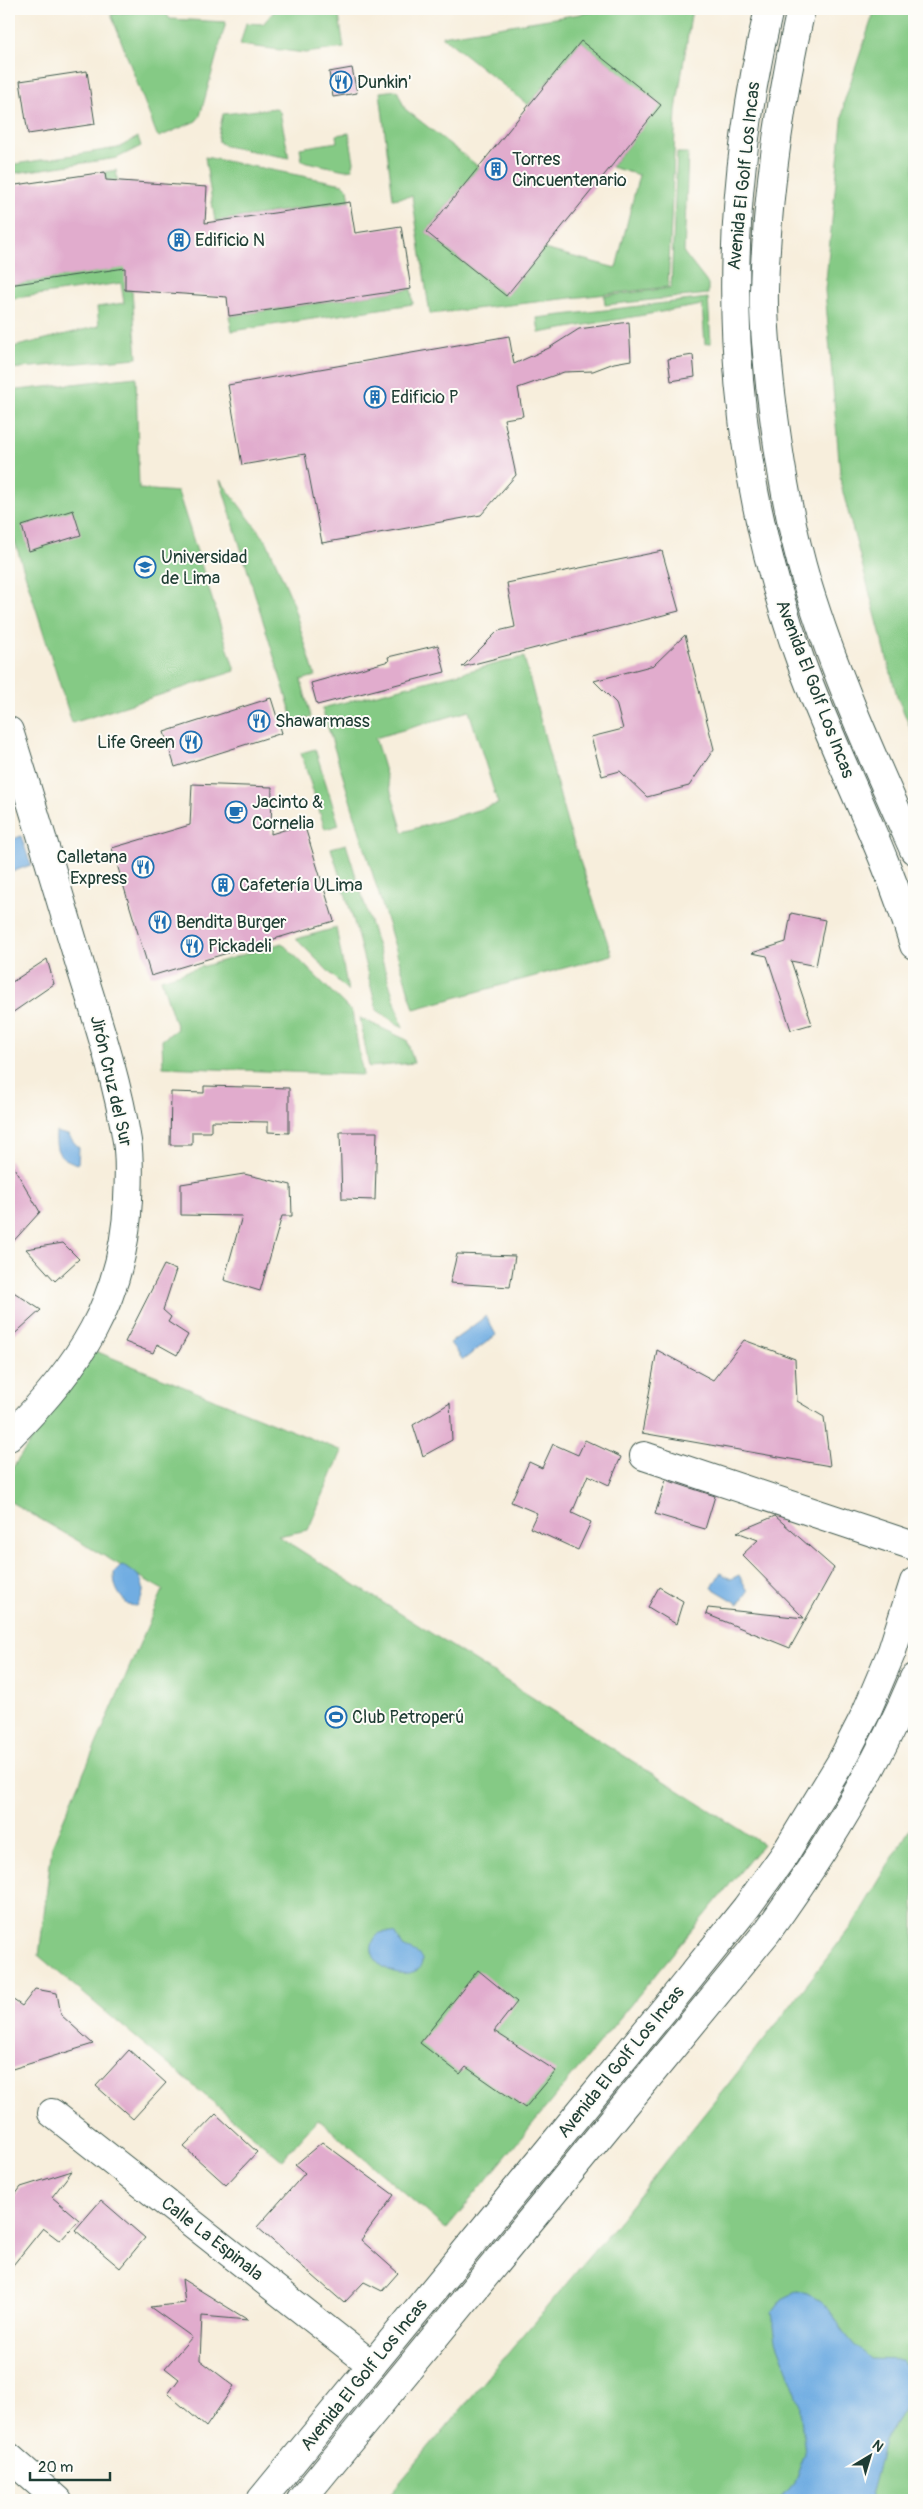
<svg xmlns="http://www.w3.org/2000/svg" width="923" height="2509" viewBox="0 0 923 2509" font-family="Pangolin,sans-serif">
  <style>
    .green { fill: #85ca85; stroke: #52845c; fill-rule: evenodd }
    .water { fill: #71ade2; stroke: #48758b }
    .building { fill: #e1accd }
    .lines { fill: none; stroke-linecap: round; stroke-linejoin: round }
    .minor-casing { stroke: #3f584d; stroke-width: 30 }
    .minor { stroke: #fff; stroke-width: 28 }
    .labels { text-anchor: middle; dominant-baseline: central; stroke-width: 4; stroke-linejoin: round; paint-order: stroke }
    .poi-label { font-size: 18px; fill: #1f3d34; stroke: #fdfcf7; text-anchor: start }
    .street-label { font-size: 18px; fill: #1f3d34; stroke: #fdfcf7 }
  </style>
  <rect width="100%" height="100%" fill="#fdfcf7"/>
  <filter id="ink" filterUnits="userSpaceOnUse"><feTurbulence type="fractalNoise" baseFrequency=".02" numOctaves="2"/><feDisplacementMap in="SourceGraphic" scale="10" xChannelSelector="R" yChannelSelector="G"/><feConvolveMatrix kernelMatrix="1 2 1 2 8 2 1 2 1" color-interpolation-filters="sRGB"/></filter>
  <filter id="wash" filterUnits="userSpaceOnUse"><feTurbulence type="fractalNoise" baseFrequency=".0096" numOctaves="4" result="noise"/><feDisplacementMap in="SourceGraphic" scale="20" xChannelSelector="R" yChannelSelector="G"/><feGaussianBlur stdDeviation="1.12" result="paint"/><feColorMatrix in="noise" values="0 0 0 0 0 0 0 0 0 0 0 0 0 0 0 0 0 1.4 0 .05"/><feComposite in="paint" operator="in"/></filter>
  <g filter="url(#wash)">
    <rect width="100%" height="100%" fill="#f7eedc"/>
    <g class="green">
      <polygon points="163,9 170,19 226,22 200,116 196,121 159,137 157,135 111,14"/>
      <polygon points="276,9 338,9 344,48 305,53 240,45 246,23 263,24"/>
      <polygon points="611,9 692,9 676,110 668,287 430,314 412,196 393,199 380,92 397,90 405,109 479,167 426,232 506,296 544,249 616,268 639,175 611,167 660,105 581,41 528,105 442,36"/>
      <polygon points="875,9 914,9 914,737 897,696 841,485 825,290 844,102"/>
      <polygon points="276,108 280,112 289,158 225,146 219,142 218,136 223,114"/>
      <polygon points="349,133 354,162 352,169 345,170 302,161 300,148 337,142 336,135"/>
      <polygon points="138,137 141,146 117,158 9,174 9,165 118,148"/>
      <polygon points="677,153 688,153 684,253 708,284 708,294 605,305 604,296 671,288"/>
      <polygon points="205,157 343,184 348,189 350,201 215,221"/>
      <polygon points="116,170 123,219 112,220 105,172"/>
      <polygon points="126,267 125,290 132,291 137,358 9,369 9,348 99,326 97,307 124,303 121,283 9,299 9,285"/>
      <polygon points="411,289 413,304 232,331 229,316"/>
      <polygon points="708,298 711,343 705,344 702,305 539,333 537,318"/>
      <polygon points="136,377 139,489 178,492 235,671 72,723 9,523 9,391"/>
      <polygon points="220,480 267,542 290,595 315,676 301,680 311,717 294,722"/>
      <path d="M 524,657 L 567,823 L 612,955 L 414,1009 L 322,708 ZM 469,711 L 498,804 L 403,832 L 375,738 Z"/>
      <polygon points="315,749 339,825 325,829 301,753"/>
      <polygon points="346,844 403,1028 377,1010 354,922 331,848"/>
      <polygon points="336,928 348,991 296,939"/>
      <polygon points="282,943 352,1012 363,1075 163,1067 162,1040 177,1029 161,979"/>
      <polygon points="360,1018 407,1040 414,1063 369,1067"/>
      <polygon points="93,1350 342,1451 308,1530 278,1536 763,1844 446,2229 318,2119 282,2160 39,1956 52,1846 163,1590 9,1501 9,1473"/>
      <polygon points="914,1822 914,2500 385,2500 608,2234 778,2022 853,1924"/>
    </g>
    <g class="water">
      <polygon points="21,836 31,865 9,873 9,841"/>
      <path d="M 56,1132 L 68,1135 L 79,1148 L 78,1164 C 58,1158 55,1152 56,1132 Z"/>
      <polygon points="486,1316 496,1335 463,1360 450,1343"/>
      <path d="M 122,1565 C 141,1572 150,1588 137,1606 L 128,1605 C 118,1594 114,1588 114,1573 Z"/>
      <polygon points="720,1573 731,1579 739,1575 748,1591 739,1604 712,1588"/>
      <path d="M 387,1932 L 396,1934 L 403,1947 C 412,1952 429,1954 419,1969 C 395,1985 354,1954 380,1933 Z"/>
      <path d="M 798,2291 C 836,2302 828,2314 850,2340 C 855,2347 863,2352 870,2359 L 902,2360 L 914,2377 L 914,2385 L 909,2401 L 884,2441 L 869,2500 L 780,2500 L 794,2483 L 805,2453 L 799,2401 L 776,2341 L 772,2312 L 782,2299 Z"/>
    </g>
    <g id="blocks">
      <g class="building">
        <polygon points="581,41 661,105 506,296 426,232"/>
        <polygon points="352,68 357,93 333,97 329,72"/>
        <polygon points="87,71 95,124 28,134 20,81"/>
        <polygon points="105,172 106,180 207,187 205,223 350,202 355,233 401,226 411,289 229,316 227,297 125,290 125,268 9,285 9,186"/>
        <polygon points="629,322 631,360 614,363 593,371 564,372 518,388 523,416 504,419 516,475 481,515 322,543 305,454 242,465 228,385 509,336 514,364 549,348 579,329"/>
        <polygon points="693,355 695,377 671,381 668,359"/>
        <polygon points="73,510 81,535 29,551 22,526"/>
        <polygon points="662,551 679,611 462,667 498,631 515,627 507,583"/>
        <polygon points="685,635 714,749 689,786 647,797 620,771 602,776 591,737 623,729 616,703 594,681 654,665"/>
        <polygon points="438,645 445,672 317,705 311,683 389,661 388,657"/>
        <polygon points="271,698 282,733 175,767 164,732"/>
        <polygon points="192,784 272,787 271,834 304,824 334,921 151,976 112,848 190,825"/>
        <polygon points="791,913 825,920 816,966 791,961 812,1024 791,1030 767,956 752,953 786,942"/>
        <polygon points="47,959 54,984 9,1015 9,984"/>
        <polygon points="204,1086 289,1088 289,1133 268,1132 268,1122 211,1121 211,1132 192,1132 192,1145 170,1145 171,1092 204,1093"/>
        <polygon points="340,1132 377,1132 375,1200 342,1199"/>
        <polygon points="9,1159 40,1212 9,1246"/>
        <polygon points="244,1174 291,1185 292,1216 282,1216 260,1291 224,1280 242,1216 181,1215 181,1184"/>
        <polygon points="63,1243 79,1259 55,1281 26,1249"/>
        <polygon points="457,1254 515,1256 510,1287 450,1283"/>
        <polygon points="164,1265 176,1270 163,1310 171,1317 168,1322 188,1335 177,1355 157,1344 153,1353 125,1342"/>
        <polygon points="9,1289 41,1310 9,1339"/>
        <polygon points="744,1340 795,1359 797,1401 824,1417 830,1466 642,1433 657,1350 713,1380"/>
        <polygon points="450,1403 452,1440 423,1456 413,1425"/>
        <polygon points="585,1440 621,1457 609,1485 588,1475 572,1513 591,1522 578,1550 530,1528 537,1513 511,1502 529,1462 542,1468 553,1444 578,1455"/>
        <polygon points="666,1480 715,1496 705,1529 655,1514"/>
        <polygon points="775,1516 834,1568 790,1648 706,1614 708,1608 804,1618 742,1555 758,1540 737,1532"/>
        <polygon points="659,1587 683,1601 676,1624 648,1607"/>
        <polygon points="478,1970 517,2002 494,2031 556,2071 525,2108 466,2067 460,2074 420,2043"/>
        <polygon points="35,1989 57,1993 61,2015 93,2044 9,2070 9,1997 22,2006"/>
        <polygon points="129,2050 166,2083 133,2119 96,2086"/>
        <polygon points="216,2114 257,2152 226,2185 184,2147"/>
        <polygon points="322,2142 394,2195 361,2240 398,2273 382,2291 364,2282 344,2303 257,2227 305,2173 295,2165"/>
        <polygon points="72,2171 52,2197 79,2220 60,2241 43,2228 9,2270 9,2203 21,2187"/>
        <polygon points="101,2200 145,2238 120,2268 75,2230"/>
        <polygon points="182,2279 248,2320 202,2316 200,2360 234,2386 206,2427 168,2394 179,2379 165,2368 192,2337 150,2307 185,2303"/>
      </g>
    </g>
  </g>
  <g filter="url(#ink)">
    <use href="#blocks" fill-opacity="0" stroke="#3f584d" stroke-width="1"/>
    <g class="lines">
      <g class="minor-casing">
        <g id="minor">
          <path d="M 769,9 C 716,229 724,452 802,665 C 837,760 885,848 914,945"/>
          <path d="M 801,9 C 780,101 767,195 764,290 C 763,321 767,354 770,385 C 778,452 788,519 807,583 C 835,675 875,763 914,850"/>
          <path d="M 9,731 C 34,809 57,889 81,968 C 99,1025 118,1083 127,1141 C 130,1160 129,1180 128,1199 C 124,1301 79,1367 9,1437"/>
          <polyline points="644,1456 914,1546"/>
          <polyline points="52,2113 372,2365"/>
          <polyline points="9,2457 58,2500"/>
          <polyline points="261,2500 676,1995 746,1908 785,1854 841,1762 865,1715 892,1651 914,1582"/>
          <path d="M 301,2500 L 767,1932 C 825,1852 876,1769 914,1678"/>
        </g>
      </g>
      <use href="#minor" class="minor"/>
    </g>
  </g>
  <defs>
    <g id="restaurant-ring" transform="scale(1.125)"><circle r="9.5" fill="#fdfcf7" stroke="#1f6fb2" stroke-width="1.5"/><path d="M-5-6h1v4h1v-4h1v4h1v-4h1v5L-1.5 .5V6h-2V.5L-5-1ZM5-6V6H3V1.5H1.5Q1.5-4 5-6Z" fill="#1f6fb2"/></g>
    <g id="building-ring" transform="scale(1.125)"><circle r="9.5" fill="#fdfcf7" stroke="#1f6fb2" stroke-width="1.5"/><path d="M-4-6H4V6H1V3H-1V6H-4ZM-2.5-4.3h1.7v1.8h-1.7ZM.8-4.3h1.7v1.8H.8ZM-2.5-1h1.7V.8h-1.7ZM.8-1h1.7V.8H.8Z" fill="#1f6fb2"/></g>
    <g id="university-ring" transform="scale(1.125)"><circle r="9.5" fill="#fdfcf7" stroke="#1f6fb2" stroke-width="1.5"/><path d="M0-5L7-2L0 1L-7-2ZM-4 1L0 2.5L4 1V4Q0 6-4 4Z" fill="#1f6fb2"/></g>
    <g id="cafe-ring" transform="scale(1.125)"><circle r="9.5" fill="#fdfcf7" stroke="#1f6fb2" stroke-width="1.5"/><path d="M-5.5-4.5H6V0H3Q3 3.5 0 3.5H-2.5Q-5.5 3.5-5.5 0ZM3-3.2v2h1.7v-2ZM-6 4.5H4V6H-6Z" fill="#1f6fb2"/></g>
    <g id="stadium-ring" transform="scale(1.125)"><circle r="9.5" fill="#fdfcf7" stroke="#1f6fb2" stroke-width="1.5"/><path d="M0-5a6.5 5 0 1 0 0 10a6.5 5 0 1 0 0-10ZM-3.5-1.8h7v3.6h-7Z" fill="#1f6fb2"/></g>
  </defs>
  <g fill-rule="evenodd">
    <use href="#restaurant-ring" x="341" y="82"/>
    <use href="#building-ring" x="496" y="169"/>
    <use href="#building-ring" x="179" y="240"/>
    <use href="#building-ring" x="375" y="397"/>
    <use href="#university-ring" x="145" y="567"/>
    <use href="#restaurant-ring" x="259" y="721"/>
    <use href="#restaurant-ring" x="191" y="742"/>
    <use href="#cafe-ring" x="236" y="812"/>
    <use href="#restaurant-ring" x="143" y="867"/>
    <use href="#building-ring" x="223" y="885"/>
    <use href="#restaurant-ring" x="160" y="922"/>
    <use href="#restaurant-ring" x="192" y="946"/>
    <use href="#stadium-ring" x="336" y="1717"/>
  </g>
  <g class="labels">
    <g class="poi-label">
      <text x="357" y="82">Dunkin'</text>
      <text x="512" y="159">Torres<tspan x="512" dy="21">Cincuentenario</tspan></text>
      <text x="195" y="240">Edificio N</text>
      <text x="391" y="397">Edificio P</text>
      <text x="161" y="557">Universidad<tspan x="161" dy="21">de Lima</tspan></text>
      <text x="275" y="721">Shawarmass</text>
      <text x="175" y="742" text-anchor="end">Life Green</text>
      <text x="252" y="802">Jacinto &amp;<tspan x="252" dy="21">Cornelia</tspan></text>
      <text x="127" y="857" text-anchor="end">Calletana<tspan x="127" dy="21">Express</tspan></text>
      <text x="239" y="885">Cafetería ULima</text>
      <text x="176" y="922">Bendita Burger</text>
      <text x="208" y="946">Pickadeli</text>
      <text x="352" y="1717">Club Petroperú</text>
    </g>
    <g class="street-label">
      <text transform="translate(744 176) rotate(-84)">Avenida El Golf Los Incas</text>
      <text transform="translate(815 689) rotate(69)">Avenida El Golf Los Incas</text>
      <text transform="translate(111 1081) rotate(77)">Jirón Cruz del Sur</text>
      <text transform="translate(621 2062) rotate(-51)">Avenida El Golf Los Incas</text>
      <text transform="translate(212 2239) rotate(38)">Calle La Espinala</text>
      <text transform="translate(364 2375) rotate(-51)">Avenida El Golf Los Incas</text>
    </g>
  </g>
  <rect width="923" height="2509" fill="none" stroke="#fdfcf7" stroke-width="30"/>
  <g transform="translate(870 2456) rotate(38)" stroke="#fdfcf7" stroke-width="4" paint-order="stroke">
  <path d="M0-4L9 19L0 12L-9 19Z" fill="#1f3d34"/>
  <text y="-8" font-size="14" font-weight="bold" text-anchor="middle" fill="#1f3d34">N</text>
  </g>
  <path d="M30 2472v8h80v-8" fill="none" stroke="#1f3d34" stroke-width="2.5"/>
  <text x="38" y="2472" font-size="15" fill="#1f3d34" stroke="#fdfcf7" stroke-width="4" paint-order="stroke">20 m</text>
</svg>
